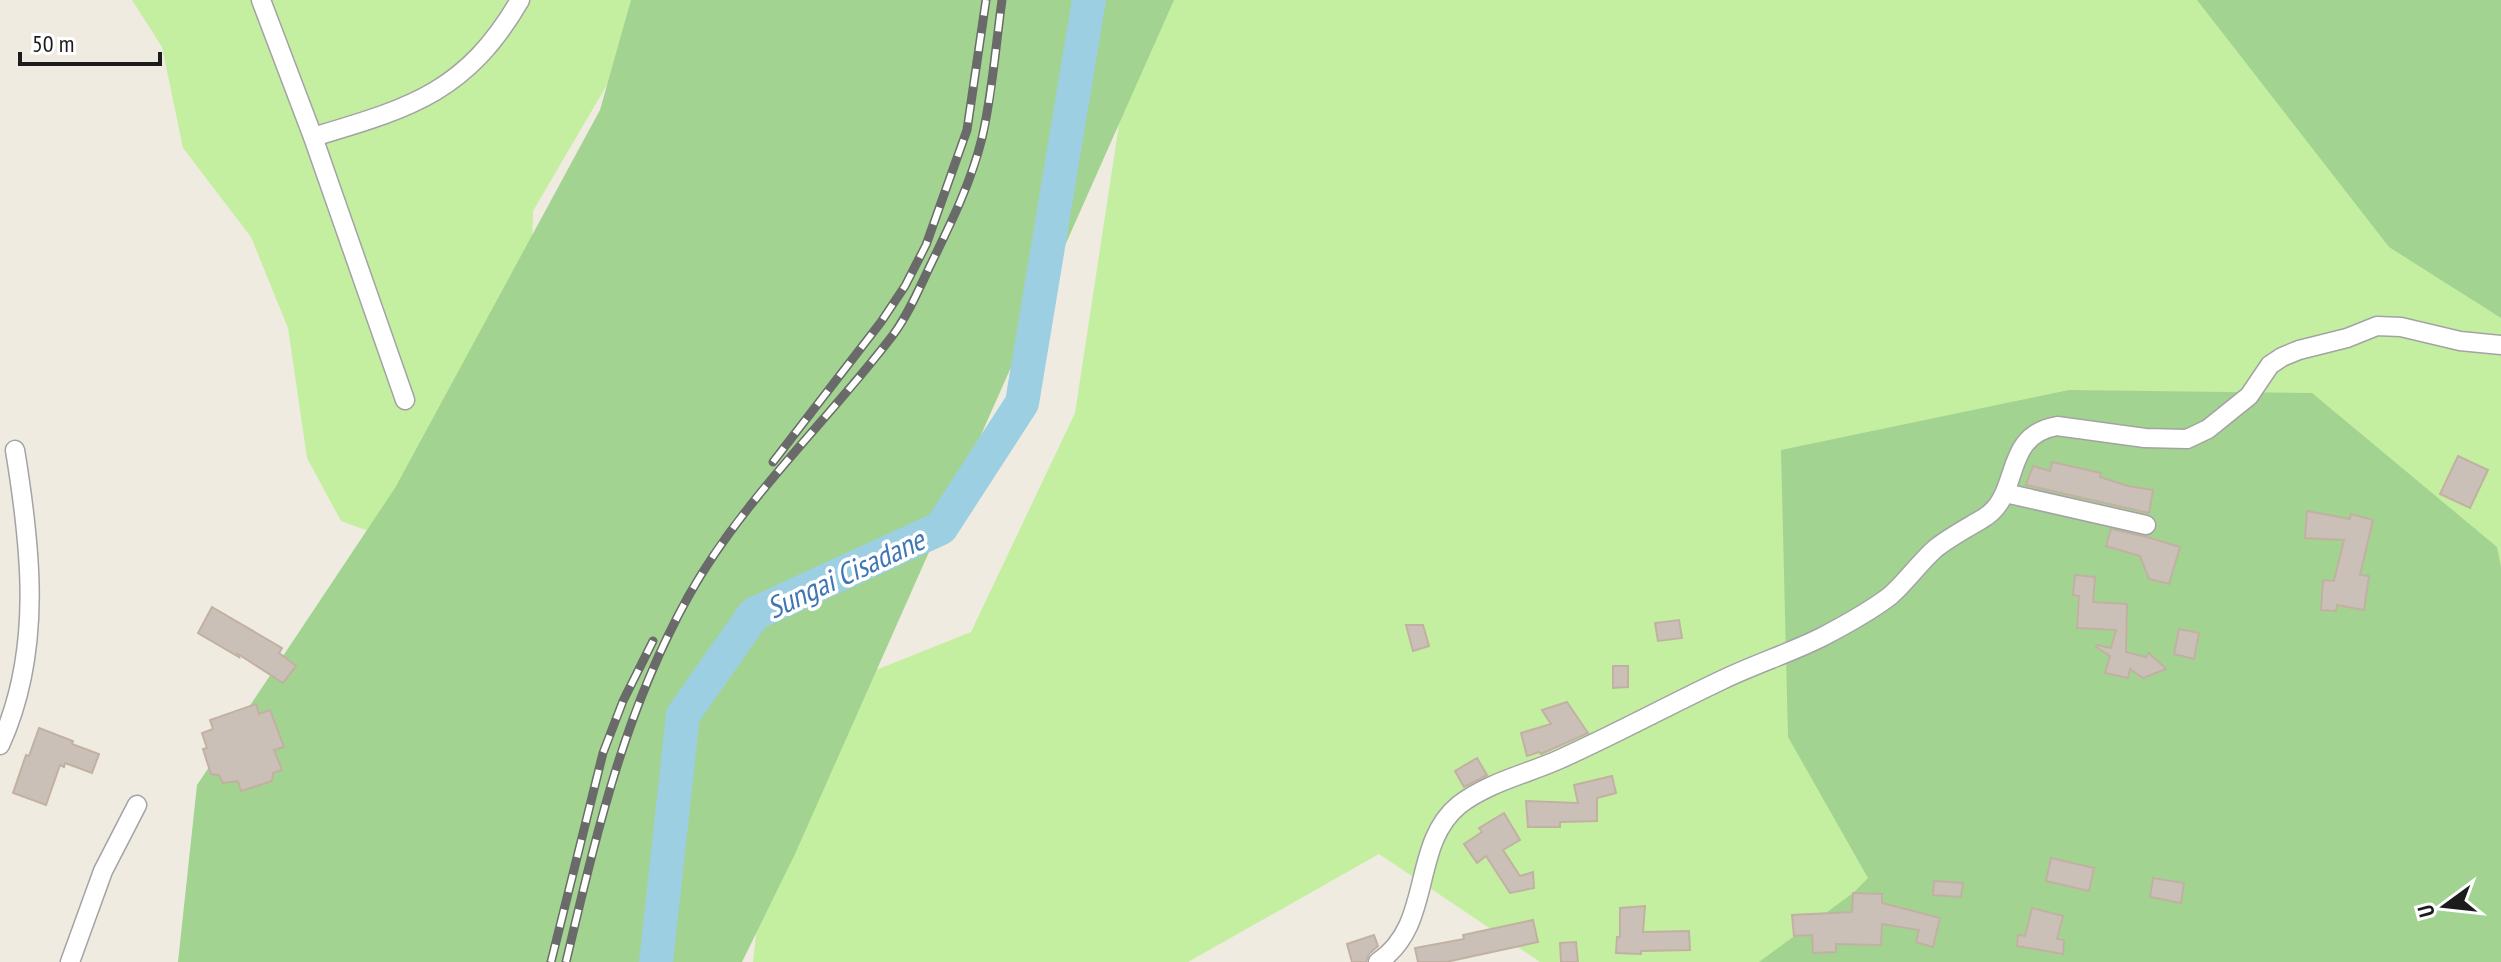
<svg xmlns="http://www.w3.org/2000/svg" width="2501" height="962" viewBox="0 0 2501 962" font-family="'PT Sans Narrow',sans-serif">
  <style>
    .grass { fill: #c4efa1 }
    .forest { fill: #a2d391 }
    .lines { fill: none; stroke-linecap: round; stroke-linejoin: round }
    .river { stroke: #9ccfe1; stroke-width: 34 }
    .building { fill: #cbc0b7; stroke: #c2b1a2; stroke-width: 2 }
    .street-casing { stroke: #a3a3a3; stroke-width: 21 }
    .street { stroke: #fff; stroke-width: 18 }
    .rail-casing { stroke: #6a6a6a; stroke-width: 9 }
    .rail { stroke: #fff; stroke-width: 6; stroke-dasharray: 18; stroke-linecap: butt }
    .labels { text-anchor: middle; dominant-baseline: central; stroke-width: 7; stroke-linejoin: round; paint-order: stroke }
    .water-label { font-size: 30px; font-style: italic; fill: #4076b5; stroke: #fff }
  </style>
  <rect width="100%" height="100%" fill="#efebe1"/>
  <g class="grass">
    <polygon points="132,0 650,0 635,37 533,211 530,328 385,537 341,521 307,458 288,328 251,237 183,148 162,47"/>
    <polygon points="1138,0 2287,0 2501,220 2501,852 2172,831 1842,962 1540,962 1379,854 1188,962 753,962 781,708 971,632 1075,413"/>
  </g>
  <g class="forest">
    <polygon points="631,0 1174,0 795,854 742,962 178,962 197,785 395,488 600,110"/>
    <polygon points="2197,0 2501,0 2501,318 2389,247"/>
    <polygon points="2069,390 2312,393 2497,547 2501,567 2501,962 1759,962 1853,893 1868,878 1788,737 1781,450"/>
  </g>
  <g class="lines">
    <polyline class="river" points="656,962 683,715 754,614 941,528 1022,403 1089,0"/>
  </g>
  <g class="building">
    <polygon points="2458,456 2488,470 2470,508 2440,494"/>
    <polygon points="2052,462 2101,473 2100,477 2128,486 2153,490 2149,513 2026,485 2033,466 2050,471"/>
    <polygon points="2307,511 2350,519 2351,514 2373,520 2360,575 2369,576 2364,610 2337,605 2336,611 2321,610 2323,580 2334,581 2344,540 2305,538"/>
    <polygon points="2111,529 2147,537 2180,547 2169,584 2149,579 2140,556 2106,546"/>
    <polygon points="2075,575 2095,577 2093,602 2127,604 2126,652 2146,657 2149,653 2166,669 2143,678 2130,669 2128,678 2105,673 2110,656 2096,647 2097,645 2111,648 2116,630 2077,628 2079,596 2073,595"/>
    <polygon points="212,607 282,648 279,653 296,666 283,683 238,654 239,657 198,633"/>
    <polygon points="1679,620 1682,638 1658,641 1655,623"/>
    <polygon points="1406,625 1423,625 1429,646 1413,651"/>
    <polygon points="2179,629 2199,633 2194,659 2174,654"/>
    <polygon points="1613,666 1628,666 1628,687 1613,688"/>
    <polygon points="1567,702 1588,733 1541,754 1539,752 1527,756 1521,733 1551,724 1542,710"/>
    <polygon points="256,704 259,714 270,710 284,747 274,750 282,770 273,773 272,781 241,791 238,781 223,783 219,775 211,774 203,749 207,748 202,733 213,729 210,720"/>
    <polygon points="39,728 73,741 72,744 99,754 92,773 65,763 64,767 60,765 46,805 13,793 26,755 29,756"/>
    <polygon points="1477,758 1487,775 1464,787 1455,771"/>
    <polygon points="1612,776 1616,793 1597,798 1597,821 1560,822 1560,827 1528,827 1526,801 1578,803 1574,785"/>
    <polygon points="1504,813 1520,840 1503,850 1520,876 1533,872 1534,888 1510,893 1486,856 1477,863 1464,844 1482,832 1479,828"/>
    <polygon points="2051,858 2094,868 2089,891 2046,881"/>
    <polygon points="2153,878 2184,883 2181,903 2150,897"/>
    <polygon points="1934,881 1963,883 1961,897 1933,895"/>
    <polygon points="1853,893 1882,894 1882,903 1940,918 1933,947 1916,942 1919,930 1882,924 1881,945 1836,944 1836,952 1813,953 1812,935 1794,936 1792,915 1852,912"/>
    <polygon points="1645,906 1643,932 1689,931 1690,950 1641,951 1641,954 1616,953 1617,937 1620,937 1620,908"/>
    <polygon points="2032,908 2063,916 2057,939 2064,940 2063,954 2017,946 2018,935 2025,936"/>
    <polygon points="1533,920 1538,942 1446,962 1418,962 1415,948 1464,939 1463,935"/>
    <polygon points="1374,935 1378,946 1369,954 1366,962 1352,962 1347,944"/>
    <polygon points="1576,942 1578,962 1561,962 1560,943"/>
  </g>
  <g class="lines">
    <g class="street-casing">
      <g id="street">
        <polyline points="261,0 313,137 405,400"/>
        <path d="M 313,137 C 410,108 466,93 520,0"/>
        <polyline points="2005,493 2146,525"/>
        <path d="M 0,745 C 43,651 31,547 15,450"/>
        <polyline points="70,962 103,871 137,805"/>
        <path d="M 1378,962 C 1434,925 1410,845 1459,805 C 1487,783 1526,774 1558,760 C 1614,735 1667,706 1722,680 C 1755,664 1790,653 1822,637 C 1845,625 1869,612 1890,596 C 1907,581 1919,563 1936,548 C 1950,537 1967,528 1982,519 C 2023,496 2000,436 2057,426 L 2145,438 L 2187,439 L 2208,429 L 2249,396 L 2270,365 L 2282,357 L 2299,350 L 2347,338 L 2377,326 L 2401,327 L 2460,341 L 2501,345"/>
      </g>
    </g>
    <use href="#street" class="street"/>
    <g class="rail-casing">
      <g id="rail">
        <polyline points="773,462 881,322 905,286 926,245 967,130 986,0"/>
        <polyline points="551,962 603,753 623,701 653,641"/>
        <path d="M 566,962 C 597,832 623,715 688,597 C 742,500 826,423 893,335 C 908,315 919,289 930,266 C 950,225 971,183 982,138 C 992,96 996,43 1002,0"/>
      </g>
    </g>
    <use href="#rail" class="rail"/>
  </g>
  <g class="labels">
    <g class="water-label">
      <text transform="translate(845 573) rotate(-25)">Sungai Cisadane</text>
    </g>
  </g>
  <g transform="translate(2445 906) rotate(255)" stroke="#ffffff" stroke-width="6" paint-order="stroke">
  <path d="M0-6L14 30L0 20L-14 30Z" fill="#1c1c1c"/>
  <text y="-12" font-size="22" font-weight="bold" text-anchor="middle" fill="#1c1c1c">U</text>
  </g>
  <path d="M20 52v12h140v-12" fill="none" stroke="#1c1c1c" stroke-width="4"/>
  <text x="32" y="52" font-size="24" fill="#1c1c1c" stroke="#ffffff" stroke-width="6" paint-order="stroke">50 m</text>
</svg>
